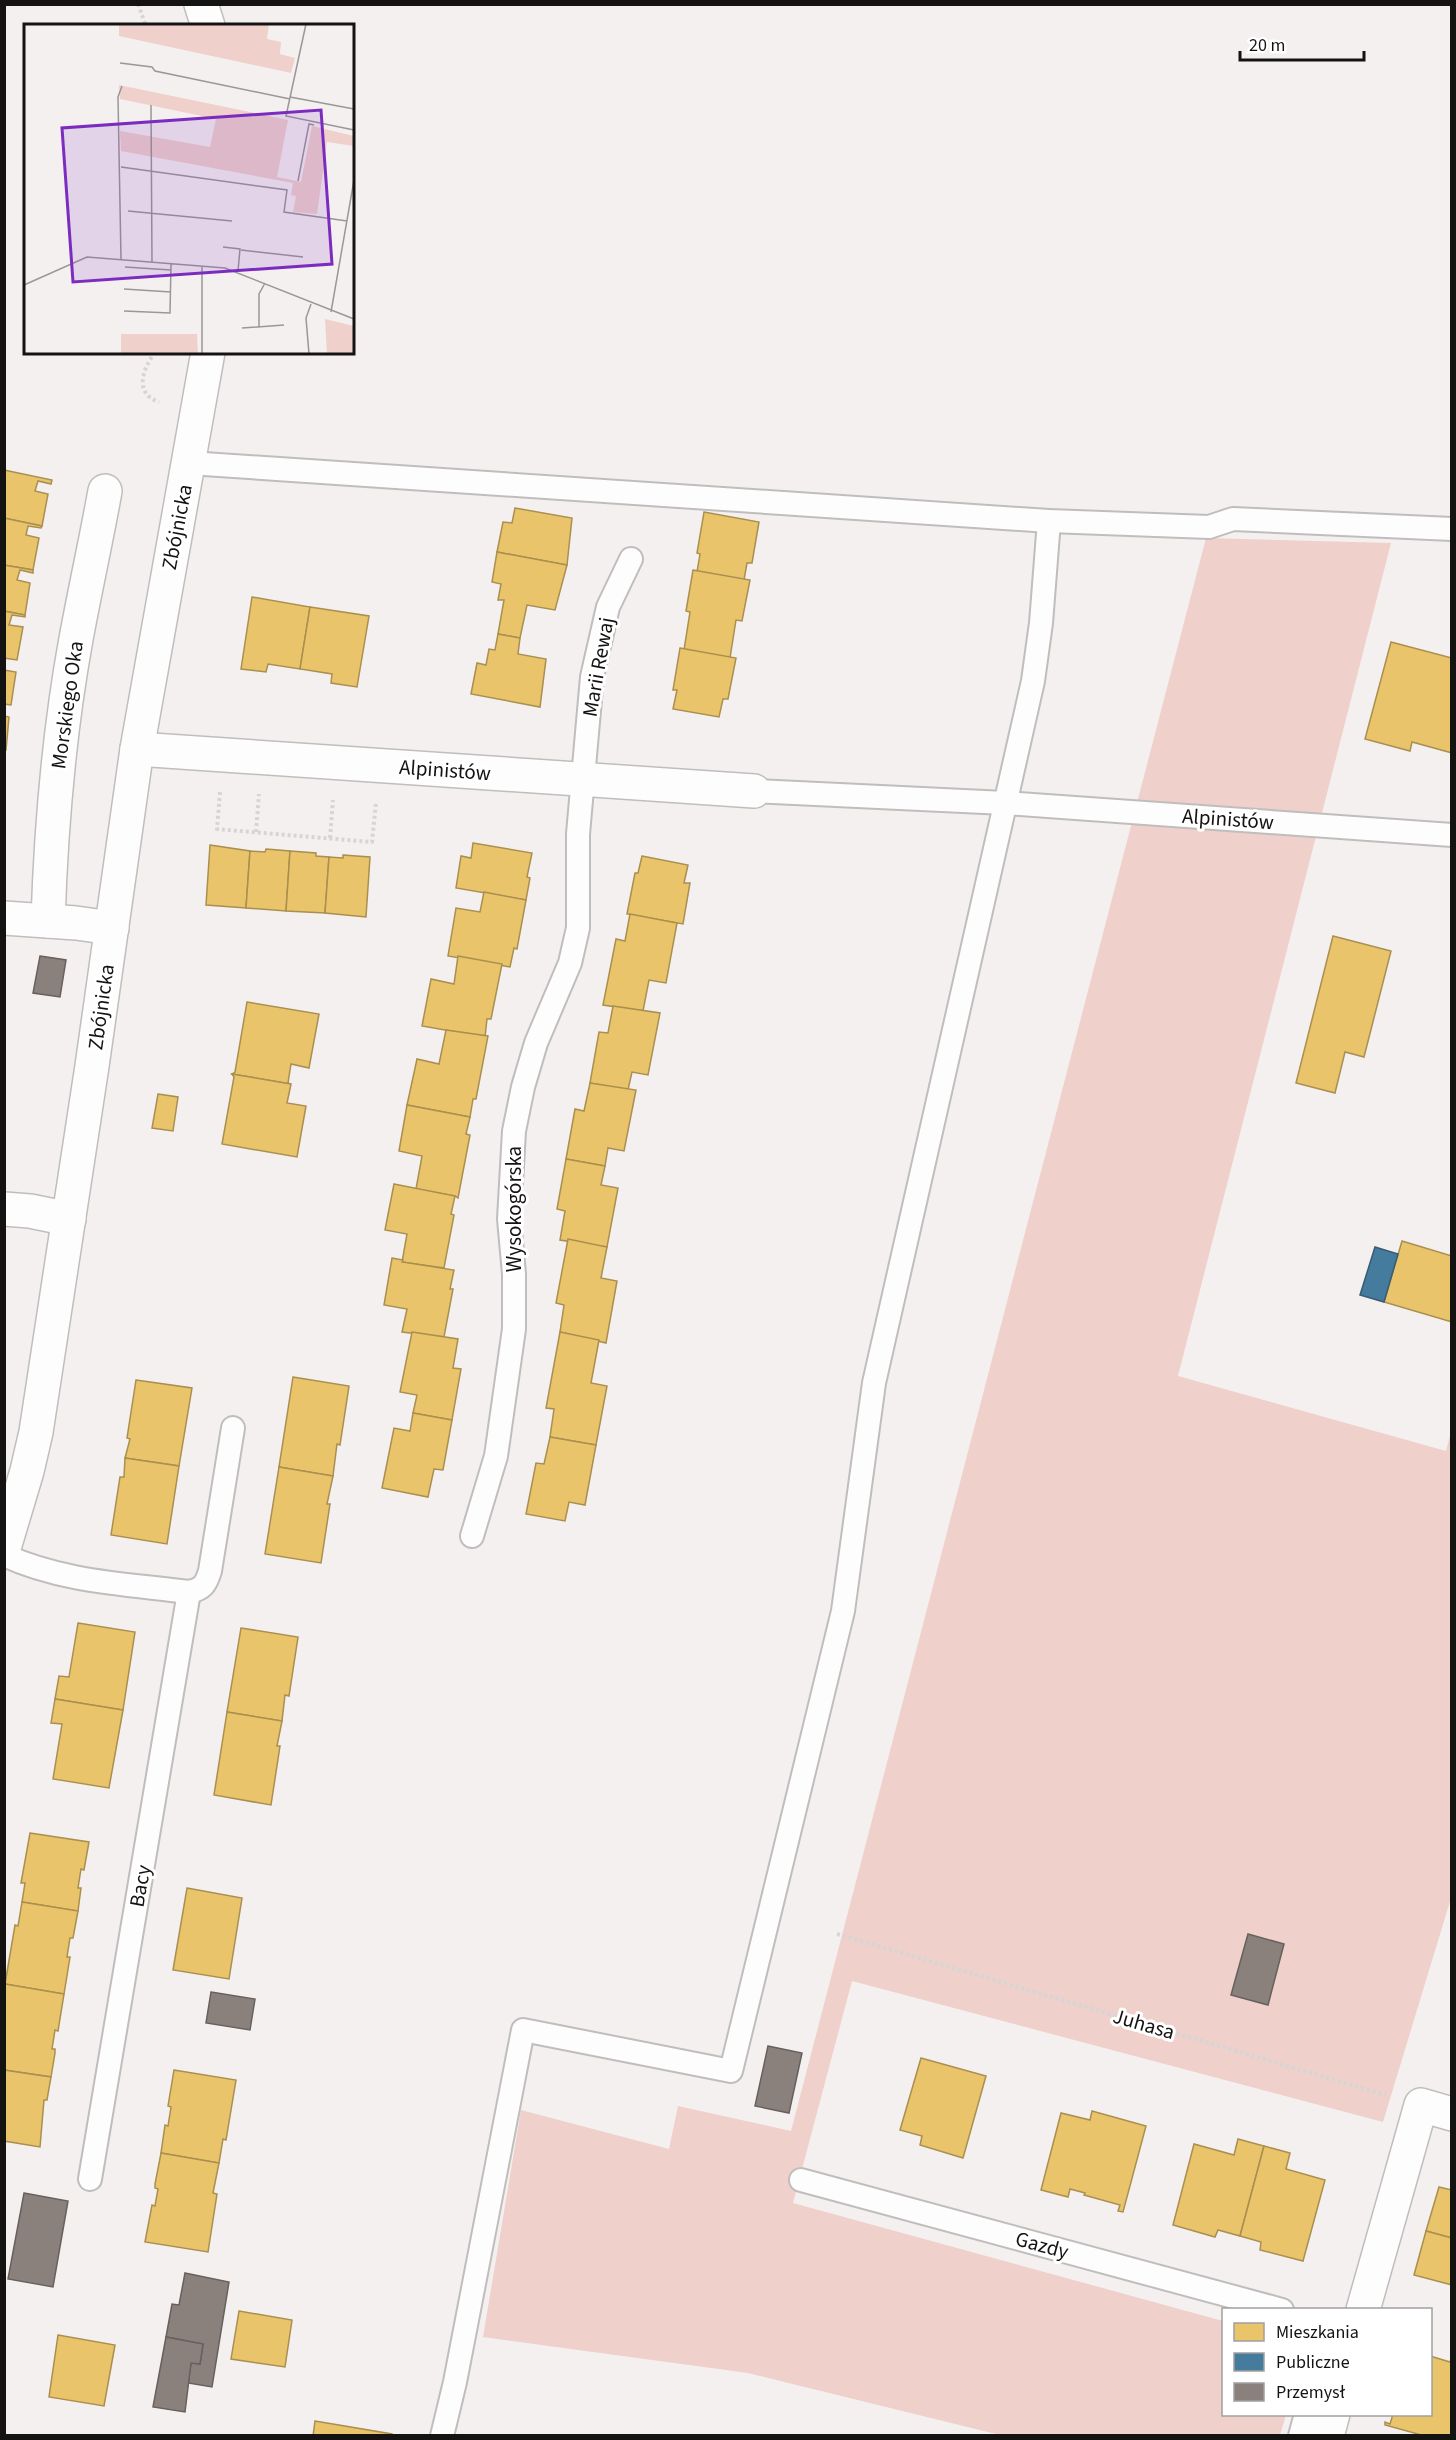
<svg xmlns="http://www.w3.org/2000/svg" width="1456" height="2440" viewBox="0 0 1456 2440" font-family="'Source Sans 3',sans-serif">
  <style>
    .grass { fill: #efd0ca }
    .homes { fill: #e9c46a; stroke: #a98f50; stroke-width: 1.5 }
    .public { fill: #457b9d; stroke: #375c73; stroke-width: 1.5 }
    .industry { fill: #8a817c; stroke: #67605c; stroke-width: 1.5 }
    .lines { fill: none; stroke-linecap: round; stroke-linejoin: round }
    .service-casing { stroke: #c0bdbd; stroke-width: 26 }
    .minor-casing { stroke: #c0bdbd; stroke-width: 36 }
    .path { stroke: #d6d5d5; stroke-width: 4; stroke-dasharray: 3 3; stroke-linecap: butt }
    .service { stroke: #fefdfd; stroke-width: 22 }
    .minor { stroke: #fefdfd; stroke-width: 33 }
    .labels { text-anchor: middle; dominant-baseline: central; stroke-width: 6; stroke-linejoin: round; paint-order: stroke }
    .street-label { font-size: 21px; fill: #151212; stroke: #fff }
    .inset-road { fill: none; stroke: #9b9797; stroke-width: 1.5 }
    .view { fill: #7b2cbf; fill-opacity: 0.15; stroke: #7b2cbf; stroke-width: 3 }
    .inset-edge { fill: none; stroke: #151212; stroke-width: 3 }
  </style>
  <rect width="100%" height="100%" fill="#f5f0f0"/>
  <polygon class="grass" points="1206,538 1391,543 1178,1376 1446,1451 1451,1432 1451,1898 1383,2122 852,1981 793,2203 1223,2321 1224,2414 1286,2415 1280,2435 1000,2435 748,2373 483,2337 521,2110 669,2149 678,2106 791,2131"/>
  <g class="homes">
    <polygon points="4,470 52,480 51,484 38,481 35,491 48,494 42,526 4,518"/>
    <polygon points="515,508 572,518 567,565 497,552 503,522 512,523"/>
    <polygon points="704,512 759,522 752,563 747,563 744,580 697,572 700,554 697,553"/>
    <polygon points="4,518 42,526 41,528 28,526 26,535 39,538 33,570 4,565"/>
    <polygon points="497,552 567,565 555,610 527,605 520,638 498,634 504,600 498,600 501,584 492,582"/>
    <polygon points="4,565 33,570 33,573 20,570 17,580 30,583 25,615 4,611"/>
    <polygon points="693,570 750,580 742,621 736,620 730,658 684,650 690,612 686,611"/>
    <polygon points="252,597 310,607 300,669 268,664 266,672 241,669"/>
    <polygon points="310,607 369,616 357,687 331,683 332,674 300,669"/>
    <polygon points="4,611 25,615 25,617 12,615 9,625 23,627 17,660 4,658"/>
    <polygon points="498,634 520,638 518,654 546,659 540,707 471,694 477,663 486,665 489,649 495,650"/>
    <polygon points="1391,642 1452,658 1452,753 1412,742 1410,751 1365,739"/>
    <polygon points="680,648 736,658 728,699 723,699 719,717 673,709 677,690 673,690"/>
    <polygon points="4,670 16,672 11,705 4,704"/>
    <polygon points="4,716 9,717 6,750 4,750"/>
    <polygon points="473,843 532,853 527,877 530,878 526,900 456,888 461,856 471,858"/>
    <polygon points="210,845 250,851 246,908 206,905"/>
    <polygon points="266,849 290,851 286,911 246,908 250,851 265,852"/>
    <polygon points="290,851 316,853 316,856 329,857 325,913 286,911"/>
    <polygon points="343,855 370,857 366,917 325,913 329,857 343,858"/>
    <polygon points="642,856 688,865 684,883 690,883 683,924 627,914 635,873 638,873"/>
    <polygon points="484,892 526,900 517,949 514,948 510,967 448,956 456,908 480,912"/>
    <polygon points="630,914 677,923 666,983 649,980 643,1011 603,1005 616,939 625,941"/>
    <polygon points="1333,936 1391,951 1364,1057 1345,1052 1335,1093 1296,1083"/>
    <polygon points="458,956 502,964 491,1019 487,1019 485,1037 422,1026 431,979 454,984"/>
    <polygon points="247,1002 319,1014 309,1068 291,1064 288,1083 291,1084 232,1074 235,1072"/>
    <polygon points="613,1006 660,1013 648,1075 632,1072 628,1090 590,1083 599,1032 608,1033"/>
    <polygon points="446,1030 488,1036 476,1099 473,1099 470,1117 407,1105 417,1059 439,1064"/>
    <polygon points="232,1074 291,1084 287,1103 306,1106 297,1157 222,1144 234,1077"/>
    <polygon points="590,1083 636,1090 624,1151 608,1148 605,1166 566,1159 575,1109 584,1111"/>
    <polygon points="158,1094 178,1097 173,1131 152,1128"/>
    <polygon points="407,1105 470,1117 466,1134 470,1135 458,1198 455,1196 416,1189 422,1156 399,1151"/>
    <polygon points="566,1159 605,1166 601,1185 618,1188 607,1247 560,1240 565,1211 557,1209"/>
    <polygon points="394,1184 455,1196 451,1214 454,1215 444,1268 402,1262 407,1234 385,1230"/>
    <polygon points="568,1239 607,1247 601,1278 617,1281 606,1343 560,1332 564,1305 556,1303"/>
    <polygon points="1402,1241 1452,1256 1452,1322 1384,1302"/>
    <polygon points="392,1258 403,1260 402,1262 454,1270 450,1289 453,1289 444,1337 402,1332 407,1309 384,1305"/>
    <polygon points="412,1332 458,1339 453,1368 461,1369 452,1420 413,1413 417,1395 400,1392"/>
    <polygon points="560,1332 599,1340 591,1383 607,1386 596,1445 550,1437 554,1409 546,1408"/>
    <polygon points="293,1377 349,1386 340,1445 337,1444 333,1476 279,1467"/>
    <polygon points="136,1380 192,1388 179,1466 125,1458 130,1439 127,1438"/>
    <polygon points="413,1413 452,1420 443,1470 434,1469 428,1497 382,1488 394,1428 410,1431"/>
    <polygon points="550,1437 596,1445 585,1505 569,1502 565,1521 526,1514 536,1463 544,1464"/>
    <polygon points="125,1458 179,1466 167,1544 111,1535 120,1477 124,1477"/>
    <polygon points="279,1467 333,1476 327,1504 330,1504 321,1563 265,1554"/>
    <polygon points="78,1623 135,1632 123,1710 55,1699 59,1676 69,1677"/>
    <polygon points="241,1628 298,1637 289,1696 285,1695 282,1721 227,1712"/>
    <polygon points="55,1699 123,1710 109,1788 53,1779 62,1724 51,1723"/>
    <polygon points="227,1712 282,1721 277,1746 280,1746 271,1805 214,1795"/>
    <polygon points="30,1833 89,1842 84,1870 81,1869 78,1888 81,1888 78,1911 22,1902 25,1883 21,1883"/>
    <polygon points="187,1888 242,1898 229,1979 173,1970"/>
    <polygon points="22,1902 78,1911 73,1938 70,1938 67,1957 70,1957 64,1994 5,1984 15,1925 18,1926"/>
    <polygon points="5,1984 64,1994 58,2031 55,2030 52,2049 55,2049 55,2053 51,2077 4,2070"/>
    <polygon points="921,2058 986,2076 963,2158 920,2145 922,2136 900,2130"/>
    <polygon points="4,2070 51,2077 47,2100 44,2100 40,2147 4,2141"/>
    <polygon points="174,2070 236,2080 226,2140 223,2139 219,2163 161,2153 165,2125 168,2126 171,2107 168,2106"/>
    <polygon points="1092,2111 1146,2126 1123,2212 1118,2211 1120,2205 1084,2195 1085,2193 1070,2189 1068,2197 1041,2190 1061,2113 1090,2120"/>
    <polygon points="1238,2139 1264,2146 1240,2236 1218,2230 1215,2237 1173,2225 1194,2144 1234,2155"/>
    <polygon points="1264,2146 1290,2153 1286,2169 1325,2180 1303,2261 1260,2250 1261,2242 1240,2236"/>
    <polygon points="161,2153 219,2163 213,2193 217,2194 208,2252 145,2242 152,2205 155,2206 158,2189 155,2188 155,2184"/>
    <polygon points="1439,2187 1452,2190 1452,2238 1426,2231"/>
    <polygon points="1426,2231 1452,2238 1452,2285 1414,2275"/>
    <polygon points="239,2311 292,2320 285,2367 231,2359"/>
    <polygon points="58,2335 115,2345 104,2406 49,2397"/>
    <polygon points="1430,2356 1450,2362 1452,2356 1452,2436 1425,2436 1385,2425 1385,2422 1390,2424 1393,2414 1430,2414"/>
    <polygon points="315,2421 392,2434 392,2436 313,2436"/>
  </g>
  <polygon class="public" points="1375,1247 1398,1254 1384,1302 1360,1295"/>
  <g class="industry">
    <polygon points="40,956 66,960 60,997 33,993"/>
    <polygon points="1248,1934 1284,1944 1268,2005 1231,1995"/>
    <polygon points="211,1992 255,1999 250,2030 206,2023"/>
    <polygon points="768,2046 802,2053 789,2113 755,2106"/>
    <polygon points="24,2193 68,2201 53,2287 8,2279"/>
    <polygon points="185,2273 229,2282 212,2387 188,2383 191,2363 200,2364 203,2344 166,2337 172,2304 179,2305"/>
    <polygon points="166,2337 203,2344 200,2364 191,2363 185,2412 153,2407"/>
  </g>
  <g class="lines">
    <g class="service-casing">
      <g id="service">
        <polyline points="189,463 1049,521 1209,527 1233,519 1452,529"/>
        <polyline points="754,791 1005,803 1452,835"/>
        <polyline points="472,1536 496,1456 514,1329 514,1274 509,1219 514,1131 523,1087 536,1043 570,963 578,928 578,834 592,677 608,607 631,559"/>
        <path d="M 4,1555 C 62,1582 127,1584 189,1592 C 203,1589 206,1584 210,1571 L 233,1428"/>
        <polyline points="90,2179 189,1592"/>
        <polyline points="801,2180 1282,2310"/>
        <polyline points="442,2436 455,2382 523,2030 731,2071 843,1611 874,1383 1033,681 1041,623 1049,521"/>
        <polyline points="1300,2436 1306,2414"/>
      </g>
    </g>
    <g class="minor-casing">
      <g id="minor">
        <polyline points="201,4 208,26"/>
        <polyline points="137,749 754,791"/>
        <polyline points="4,918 76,923 112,928"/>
        <path d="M 48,921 C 51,827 59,732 76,639 C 85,590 96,541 105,491"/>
        <polyline points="4,1209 30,1211 69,1219"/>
        <polyline points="4,1548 27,1471 36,1432 92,1066 137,749 208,352"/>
        <polyline points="1363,2310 1421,2105 1452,2114"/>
        <polyline points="1327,2436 1333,2414"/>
      </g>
    </g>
    <g class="path">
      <polyline points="138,4 146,26"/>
      <path d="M 155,352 C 143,369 133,393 159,402"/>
      <polyline points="220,792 217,829 372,842 376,802"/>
      <polyline points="256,832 259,794"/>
      <polyline points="330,838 333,800"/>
      <polyline points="837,1934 1386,2095"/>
    </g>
    <use href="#service" class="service"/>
    <use href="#minor" class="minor"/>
  </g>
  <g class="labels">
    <g class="street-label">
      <text transform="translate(177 527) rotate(-79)">Zbójnicka</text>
      <text transform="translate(598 667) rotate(-80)">Marii Rewaj</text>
      <text transform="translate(67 705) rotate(-82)">Morskiego Oka</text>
      <text transform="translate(445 770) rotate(4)">Alpinistów</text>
      <text transform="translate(1228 819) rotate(4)">Alpinistów</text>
      <text transform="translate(101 1007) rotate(-82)">Zbójnicka</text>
      <text transform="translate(514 1209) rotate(-90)">Wysokogórska</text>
      <text transform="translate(140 1886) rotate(-80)">Bacy</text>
      <text transform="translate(1144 2024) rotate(16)">Juhasa</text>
      <text transform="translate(1042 2245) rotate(15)">Gazdy</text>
    </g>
  </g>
  <g transform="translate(24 24)">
    <rect width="330" height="330" fill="#f5f0f0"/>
    <path d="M 95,0 L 245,0 L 243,15 L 257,18 L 256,30 L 271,34 L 267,49 L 95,12 ZM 95,61 L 264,96 L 253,153 L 277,158 L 288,102 L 330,112 L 330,122 L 303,118 L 293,190 L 269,188 L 272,172 L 267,171 L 269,159 L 97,127 L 96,107 L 186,123 L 192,95 L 96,75 ZM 301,295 L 330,302 L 330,330 L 303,330 ZM 97,310 L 173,310 L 174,330 L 97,330 Z" fill="#efd0ca"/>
    <path class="inset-road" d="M 282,0 L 262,92 L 330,106M 96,39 L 128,43 L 131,47 L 266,75M 266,73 L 330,85M 127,81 L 128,238M 97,143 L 263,166 L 260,188 L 323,197M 274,157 L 285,100 L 290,101M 104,187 L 208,197M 199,223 L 216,225 L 214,247M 217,226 L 279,233M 97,235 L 94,73 L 98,62M 101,243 L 147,246M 0,261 L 63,233 L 201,244 L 330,295M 100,265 L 147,268M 100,287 L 146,289 L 147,240M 307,288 L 330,156M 235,303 L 235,270 L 241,259M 218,304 L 260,301M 178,330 L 178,242M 285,330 L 282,294 L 287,280"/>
    <path class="view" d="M 297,86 L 308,240 L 49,258 L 38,104 Z"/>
    <rect width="330" height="330" class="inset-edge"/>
  </g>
  <rect width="1456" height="2440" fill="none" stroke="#151212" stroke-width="12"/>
  <rect x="1222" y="2308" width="210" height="108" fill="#ffffff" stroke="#a1a0a0" stroke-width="1.5"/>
  <rect x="1234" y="2323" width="30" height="18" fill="#e9c46a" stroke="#a1a0a0" stroke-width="1.5"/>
  <text x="1276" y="2338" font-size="18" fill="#151212">Mieszkania</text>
  <rect x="1234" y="2353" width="30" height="18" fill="#457b9d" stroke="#a1a0a0" stroke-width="1.5"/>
  <text x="1276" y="2368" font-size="18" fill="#151212">Publiczne</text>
  <rect x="1234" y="2383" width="30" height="18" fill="#8a817c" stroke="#a1a0a0" stroke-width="1.5"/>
  <text x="1276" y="2398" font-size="18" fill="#151212">Przemysł</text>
  <path d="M1240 51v9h124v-9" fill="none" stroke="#151212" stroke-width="3"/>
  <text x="1249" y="51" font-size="18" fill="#151212" stroke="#ffffff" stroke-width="4.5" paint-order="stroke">20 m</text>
</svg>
